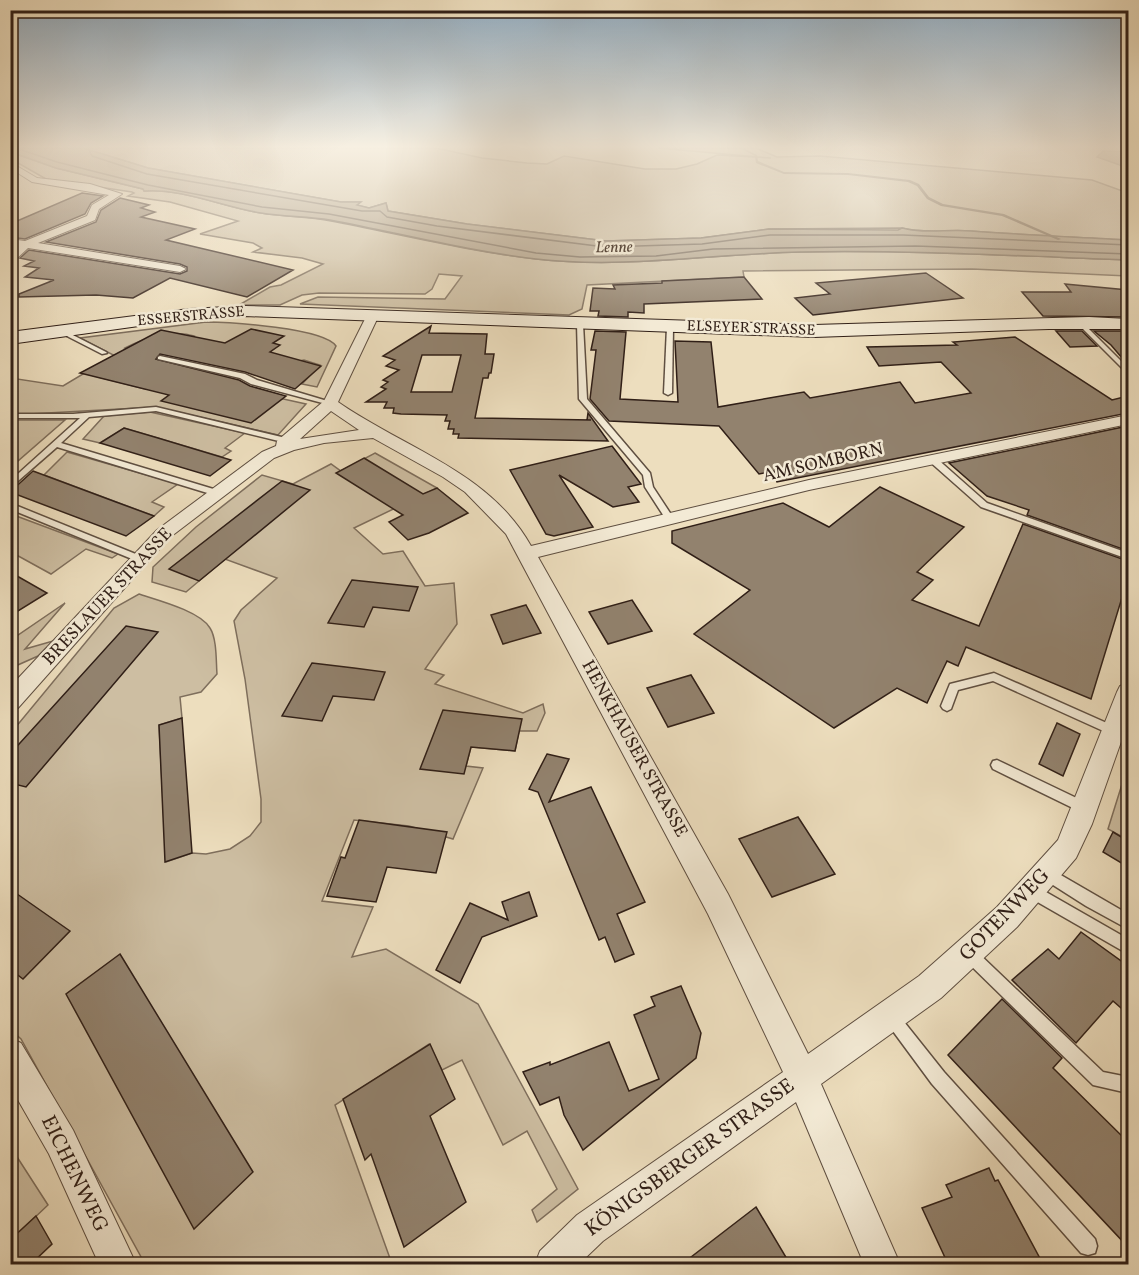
<svg xmlns="http://www.w3.org/2000/svg" width="1139" height="1275" viewBox="0 0 1139 1275" font-family="Vollkorn,serif">
  <style>
    .green { fill: #cdbea2; stroke: #7e6e5c; stroke-width: 1.5 }
    .water { fill: #ad9d85; stroke: #7b6b59; stroke-width: 1.5 }
    .lines { fill: none; stroke-linecap: round; stroke-linejoin: round }
    .shore { stroke: #6e5e4e; stroke-width: 1.5 }
    .stream { fill: #7b6b59; fill-rule: evenodd }
    .building { fill: #92826e; stroke: #301f17; stroke-width: 1.5; fill-rule: evenodd }
    .service-casing { stroke: #5f4f41; stroke-width: 3 }
    .minor-casing { stroke: #5f4f41; stroke-width: 2 }
    .secondary-casing { stroke: #301f17; stroke-width: 2 }
    .service { fill: #f3ead5; fill-rule: evenodd }
    .minor { fill: #f3ead5; fill-rule: evenodd }
    .secondary { fill: #f3ead5; fill-rule: evenodd }
    .labels { text-anchor: middle; dominant-baseline: central; stroke-width: 5; stroke-linejoin: round; paint-order: stroke }
    .far-street-label { font-size: 15px; fill: #301f17; stroke: #f3ead5 }
    .far-water-label { font-size: 16px; font-style: italic; fill: #5c4b3e; stroke: #f3ead5 }
    .street-label { font-size: 18px; fill: #301f17; stroke: #f3ead5 }
    .near-street-label { font-size: 21px; fill: #301f17; stroke: #f3ead5 }
  </style>
  <rect width="100%" height="100%" fill="#eddebe"/>
  <filter id="stains"><feTurbulence type="fractalNoise" baseFrequency=".00333" numOctaves="4"/><feColorMatrix values="0 0 0 0 .2 0 0 0 0 .09 0 0 0 0 .02 0 0 0 .5 -.17"/></filter>
  <radialGradient id="worn" r=".72"><stop offset=".6" stop-color="#630" stop-opacity="0"/><stop offset="1" stop-color="#630" stop-opacity=".3"/></radialGradient>
  <g class="green">
    <path d="M 83,148 L 436,148 L 482,158 L 527,163 L 547,164 L 564,156 L 645,169 L 676,169 L 697,164 L 717,155 L 771,158 L 658,148 L 756,148 L 777,157 L 820,156 L 1092,180 L 1128,193 L 1128,240 C 1076,237 1024,235 971,231 C 949,229 924,234 902,228 L 769,229 L 701,238 L 606,241 L 467,224 L 388,211 L 386,203 L 369,208 L 356,205 L 360,202 L 341,202 L 148,168 Z"/>
    <path d="M 10,152 L 56,168 L 143,189 L 144,191 C 183,188 223,207 261,213 C 284,217 308,216 331,221 C 399,234 467,251 536,259 C 624,269 712,254 800,252 C 909,250 1019,256 1128,260 L 1128,276 L 972,269 L 743,271 L 744,277 L 587,285 L 582,309 L 569,315 L 300,304 L 318,297 L 445,299 L 462,276 L 439,274 L 432,289 L 425,294 L 319,293 L 302,295 L 280,305 L 239,305 L 270,287 L 281,285 L 323,264 L 302,258 L 253,252 L 262,248 L 253,243 L 200,234 L 238,221 L 170,202 L 128,196 L 134,193 L 132,192 L 46,179 L 11,159 Z"/>
    <path d="M 206,322 C 230,322 324,328 336,346 L 317,387 L 302,384 L 320,365 L 304,360 L 274,366 L 179,345 L 194,336 C 174,329 143,338 125,348 L 141,353 L 121,359 L 80,338 Z"/>
    <polygon points="103,362 98,377 145,389 160,380 225,386 306,404 278,435 156,407 11,415 11,378 63,386"/>
    <polygon points="150,412 245,433 225,448 231,451 222,457 124,428 100,443 83,439 104,416"/>
    <polygon points="11,420 65,420 11,467"/>
    <polygon points="67,452 178,484 152,502 164,507 154,516 44,475"/>
    <path d="M 375,453 L 437,488 L 354,528 L 383,554 L 403,551 L 425,586 L 454,583 L 457,624 L 425,669 L 444,675 L 435,684 L 523,713 L 543,704 L 545,713 L 537,731 L 519,731 L 515,751 L 471,747 L 466,766 L 483,768 L 453,839 L 409,826 L 354,820 L 322,901 L 373,907 L 352,957 L 386,949 L 478,1004 L 578,1189 L 537,1222 L 532,1210 L 557,1189 L 527,1131 L 503,1145 L 462,1060 L 442,1070 L 429,1044 L 335,1105 L 392,1264 L 145,1264 L 21,1039 L 11,1030 L 10,734 L 114,608 L 139,594 C 157,600 200,611 210,628 C 217,639 216,661 217,674 L 201,692 L 180,697 L 182,718 L 159,725 L 166,862 L 192,853 L 206,854 L 230,849 L 250,836 L 261,822 L 261,799 L 245,679 L 234,621 L 241,610 L 277,578 L 225,559 L 186,592 L 152,582 L 153,567 L 196,527 L 262,475 L 293,484 L 331,464 L 341,471 Z"/>
    <polygon points="11,514 118,554 112,558 86,549 51,574 11,552"/>
    <polygon points="65,603 25,649 53,641 38,656 11,668 11,640"/>
    <polygon points="1128,765 1128,840 1108,829"/>
    <polygon points="10,1146 48,1205 11,1240 10,1240"/>
  </g>
  <g class="water">
    <path d="M 11,148 L 83,148 L 148,168 L 341,202 L 361,202 L 357,205 L 369,208 L 386,203 L 388,211 L 467,224 L 606,241 L 701,238 L 769,229 L 898,230 L 902,228 C 924,234 948,229 971,231 C 1024,235 1076,237 1128,240 L 1128,260 C 1019,256 909,250 800,252 C 712,254 624,269 536,259 C 467,251 399,233 330,220 C 308,216 284,217 261,213 C 223,207 182,188 144,191 L 143,189 L 56,168 L 11,152 Z"/>
    <polygon points="1103,151 1128,152 1128,168 1097,157"/>
  </g>
  <g class="lines">
    <g class="shore">
      <polyline points="16,148 57,162 148,185 262,207 329,214 536,253 580,257 656,256 713,249 916,246 1128,254"/>
      <polyline points="88,148 92,156 147,174 362,211 380,211 387,217 437,226 605,247 702,244 770,235 903,235 1128,245"/>
    </g>
    <polygon class="stream" points="740,148 743,148 757,155 758,161 784,172 848,173 910,180 919,184 929,197 943,204 1004,214 1061,239 1058,240 1002,216 941,206 927,199 917,186 908,182 848,175 784,174 756,163 755,156"/>
  </g>
  <g class="building">
    <polygon points="82,193 103,196 91,203 85,214 25,239 10,237 10,224"/>
    <polygon points="120,198 149,205 141,208 155,212 141,217 195,229 166,240 293,270 247,297 170,278 133,298 96,295 19,297 19,294 54,280 25,277 39,268 24,266 34,261 20,258 29,250 180,274 187,271 187,267 180,264 46,242 96,222 101,210"/>
    <polygon points="926,273 963,298 813,315 795,298 830,294 816,283"/>
    <polygon points="744,277 762,299 644,304 644,313 628,312 628,317 598,316 599,311 590,311 593,288 615,289 613,285 662,283 662,281"/>
    <polygon points="1065,284 1128,290 1128,317 1043,316 1022,292 1071,292"/>
    <path d="M 431,326 L 429,333 L 487,334 L 485,354 L 494,354 L 491,373 L 489,373 L 488,378 L 483,378 L 475,418 L 591,420 L 587,420 L 588,413 L 608,441 L 458,438 L 459,434 L 453,434 L 454,429 L 448,429 L 450,421 L 445,421 L 447,415 L 401,414 L 393,413 L 394,408 L 384,408 L 387,402 L 366,402 L 386,389 L 381,387 L 388,382 L 383,380 L 399,370 L 386,366 L 395,360 L 383,356 ZM 422,355 L 461,355 L 452,392 L 411,392 Z"/>
    <polygon points="251,329 284,336 273,343 280,345 270,352 321,366 295,389 245,372 160,354 156,359 239,380 250,386 286,396 251,423 161,401 169,395 80,373 161,330 225,343"/>
    <polygon points="595,331 626,332 620,399 678,402 675,341 711,342 718,407 804,392 810,398 900,382 915,403 971,393 941,362 879,366 867,347 957,345 953,342 1015,337 1112,400 1128,396 1128,413 777,482 774,471 759,474 719,426 609,421 590,399 596,350 591,350"/>
    <polygon points="1056,331 1082,331 1097,346 1070,347"/>
    <polygon points="1094,331 1128,331 1128,365 1111,345"/>
    <polygon points="1128,426 1128,551 1027,515 1029,510 987,496 949,463"/>
    <polygon points="124,428 158,438 231,460 210,476 100,443"/>
    <polygon points="612,446 641,484 628,487 639,502 613,507 559,475 593,527 554,536 546,534 510,470"/>
    <polygon points="364,458 423,494 437,488 468,513 429,533 408,540 389,522 403,515 336,473"/>
    <polygon points="33,471 116,502 154,516 126,536 10,492"/>
    <polygon points="282,481 310,490 199,581 169,569"/>
    <polygon points="880,487 964,527 917,572 933,580 912,600 979,626 1023,524 1128,561 1128,578 1091,699 966,647 958,666 947,661 927,703 897,688 834,728 694,634 750,590 672,543 672,531 783,503 829,527"/>
    <polygon points="10,572 47,593 10,616"/>
    <polygon points="352,580 390,584 418,587 409,611 373,607 364,627 328,623"/>
    <polygon points="632,600 652,631 608,644 589,612"/>
    <polygon points="526,605 541,633 503,644 491,615"/>
    <polygon points="126,626 158,632 26,787 10,783 10,754"/>
    <polygon points="312,663 354,668 385,672 374,700 333,696 322,721 282,716"/>
    <polygon points="691,675 714,713 668,727 647,688"/>
    <polygon points="443,710 522,719 515,751 471,747 464,774 420,769"/>
    <polygon points="182,718 192,853 165,862 159,725"/>
    <polygon points="1057,723 1080,734 1063,776 1039,764"/>
    <polygon points="547,754 569,759 549,802 591,787 645,902 617,914 634,954 615,962 605,937 599,940 538,792 529,789"/>
    <polygon points="798,817 835,874 772,897 739,839"/>
    <polygon points="359,820 447,832 436,873 387,867 376,902 327,896 341,857 345,858"/>
    <polygon points="1113,832 1128,841 1128,867 1103,852"/>
    <polygon points="10,889 70,931 23,979 10,969"/>
    <polygon points="529,892 537,916 482,937 460,983 436,970 470,903 508,920 502,902"/>
    <polygon points="1081,932 1128,966 1128,1014 1113,1001 1076,1043 1012,980 1048,949 1059,959"/>
    <polygon points="120,954 253,1172 194,1229 66,994"/>
    <polygon points="681,986 701,1033 696,1058 583,1150 564,1115 559,1097 540,1105 523,1072 550,1062 550,1065 609,1042 629,1091 659,1079 634,1015 655,1006 651,997"/>
    <polygon points="1002,999 1062,1058 1053,1068 1128,1142 1128,1247 948,1055"/>
    <polygon points="430,1044 455,1099 430,1116 466,1202 404,1247 371,1154 365,1160 343,1099"/>
    <polygon points="989,1168 995,1181 998,1180 1043,1264 948,1264 922,1208 952,1197 946,1185"/>
    <polygon points="756,1207 790,1264 682,1264"/>
    <polygon points="36,1216 52,1244 31,1264 10,1264 10,1240"/>
  </g>
  <g class="lines">
    <g class="service-casing">
      <g id="service">
        <polygon points="1077,321 1081,321 1128,368 1128,373 1126,372 1077,323"/>
        <polygon points="580,322 583,324 587,399 650,473 653,487 674,519 673,521 667,521 645,487 643,475 579,399 577,324"/>
        <polygon points="670,325 673,327 672,393 668,395 664,393 667,327"/>
        <polygon points="63,330 106,352 107,353 102,354 61,333 60,332"/>
        <polygon points="160,356 245,374 257,380 334,403 330,405 251,384 240,378 158,359 158,357"/>
        <polygon points="156,407 290,439 291,441 287,443 156,411 89,417 61,443 220,491 221,493 217,496 214,495 57,447 10,488 10,481 80,418 10,418 10,414 73,414"/>
        <polygon points="929,457 935,457 987,503 1128,553 1128,559 981,507 929,461"/>
        <polygon points="10,503 143,557 145,559 140,562 137,561 10,509"/>
        <polygon points="994,673 1118,728 1120,731 1118,734 1114,736 1110,734 993,681 958,690 951,709 947,711 943,709 941,706 950,684"/>
        <polygon points="997,760 1089,804 1091,808 1089,812 1085,814 1081,812 993,769 991,765 993,761"/>
        <polygon points="1047,867 1128,914 1128,929 1086,906 1042,878 1040,873 1042,868"/>
        <polygon points="1032,884 1128,939 1128,954 1027,896 1025,891 1027,886"/>
        <polygon points="969,947 974,949 1103,1072 1128,1077 1128,1093 1093,1085 964,959 962,954 964,949"/>
        <polygon points="892,1010 897,1013 944,1072 1095,1239 1097,1246 1095,1253 1088,1255 1081,1253 932,1084 887,1023 884,1018 887,1013"/>
      </g>
    </g>
    <g class="minor-casing">
      <g id="minor">
        <polygon points="10,162 37,178 90,184 122,194 99,209 95,220 38,243 180,266 186,269 180,272 28,248 10,265 10,255 18,246 10,245 10,239 25,241 87,216 92,205 109,195 32,182 10,168"/>
        <path d="M 372,313 L 378,317 L 338,402 C 404,448 490,472 531,546 L 809,480 L 1128,415 L 1128,424 L 809,490 L 538,557 L 728,894 L 808,1054 L 919,976 L 997,907 L 1058,840 L 1117,692 L 1120,686 L 1128,683 L 1128,722 L 1092,824 L 1076,858 L 1017,927 L 941,998 L 821,1084 L 900,1264 L 864,1264 L 796,1102 L 603,1241 L 579,1264 L 535,1264 L 540,1251 L 577,1215 L 783,1072 L 708,914 L 506,534 L 465,492 L 443,477 L 373,438 L 324,443 L 294,450 L 274,458 L 169,538 L 18,708 L 10,711 L 10,687 L 157,530 L 262,452 L 276,446 L 277,441 L 324,401 L 366,317 ZM 331,411 L 359,430 L 300,439 Z"/>
        <polygon points="10,1038 21,1043 73,1130 136,1264 99,1264 49,1154 10,1086"/>
      </g>
    </g>
    <g class="secondary-casing">
      <polygon id="secondary" points="245,306 814,325 1089,317 1128,319 1128,329 1049,329 814,337 245,316 189,319 10,344 10,332 189,309"/>
    </g>
    <use href="#service" class="service"/>
    <use href="#minor" class="minor"/>
    <use href="#secondary" class="secondary"/>
  </g>
  <linearGradient id="sky" x2="0" y2="1"><stop stop-color="#90abc0"/><stop offset="0.45" stop-color="#f7f0e2"/><stop offset="1" stop-color="#f7f0e2" stop-opacity="0"/></linearGradient>
  <rect width="1139" height="326" fill="url(#sky)"/>
  <g class="labels">
    <g class="far-street-label">
      <text transform="translate(191 317) rotate(-5)">ESSERSTRASSE</text>
      <text transform="translate(751 329) rotate(2)">ELSEYER STRASSE</text>
    </g>
    <g class="far-water-label">
      <text transform="translate(614 248) rotate(-1)">Lenne</text>
    </g>
    <g class="street-label">
      <text transform="translate(823 463) rotate(-13)">AM SOMBORN</text>
      <text transform="translate(108 597) rotate(-47)">BRESLAUER STRASSE</text>
      <text transform="translate(634 749) rotate(61)">HENKHAUSER STRASSE</text>
    </g>
    <g class="near-street-label">
      <text transform="translate(1005 915) rotate(-46)">GOTENWEG</text>
      <text transform="translate(690 1158) rotate(-36)">KÖNIGSBERGER STRASSE</text>
      <text transform="translate(74 1174) rotate(64)">EICHENWEG</text>
    </g>
  </g>
  <rect width="1139" height="1275" fill="none" stroke="#eddebe" stroke-width="36"/>
  <rect x="12" y="12" width="1115" height="1251" fill="none" stroke="#301f17" stroke-width="3"/>
  <rect x="18" y="18" width="1103" height="1239" fill="none" stroke="#301f17" stroke-width="1.5"/>
  <rect width="100%" height="100%" filter="url(#stains)"/>
  <rect width="100%" height="100%" fill="url(#worn)"/>
</svg>
